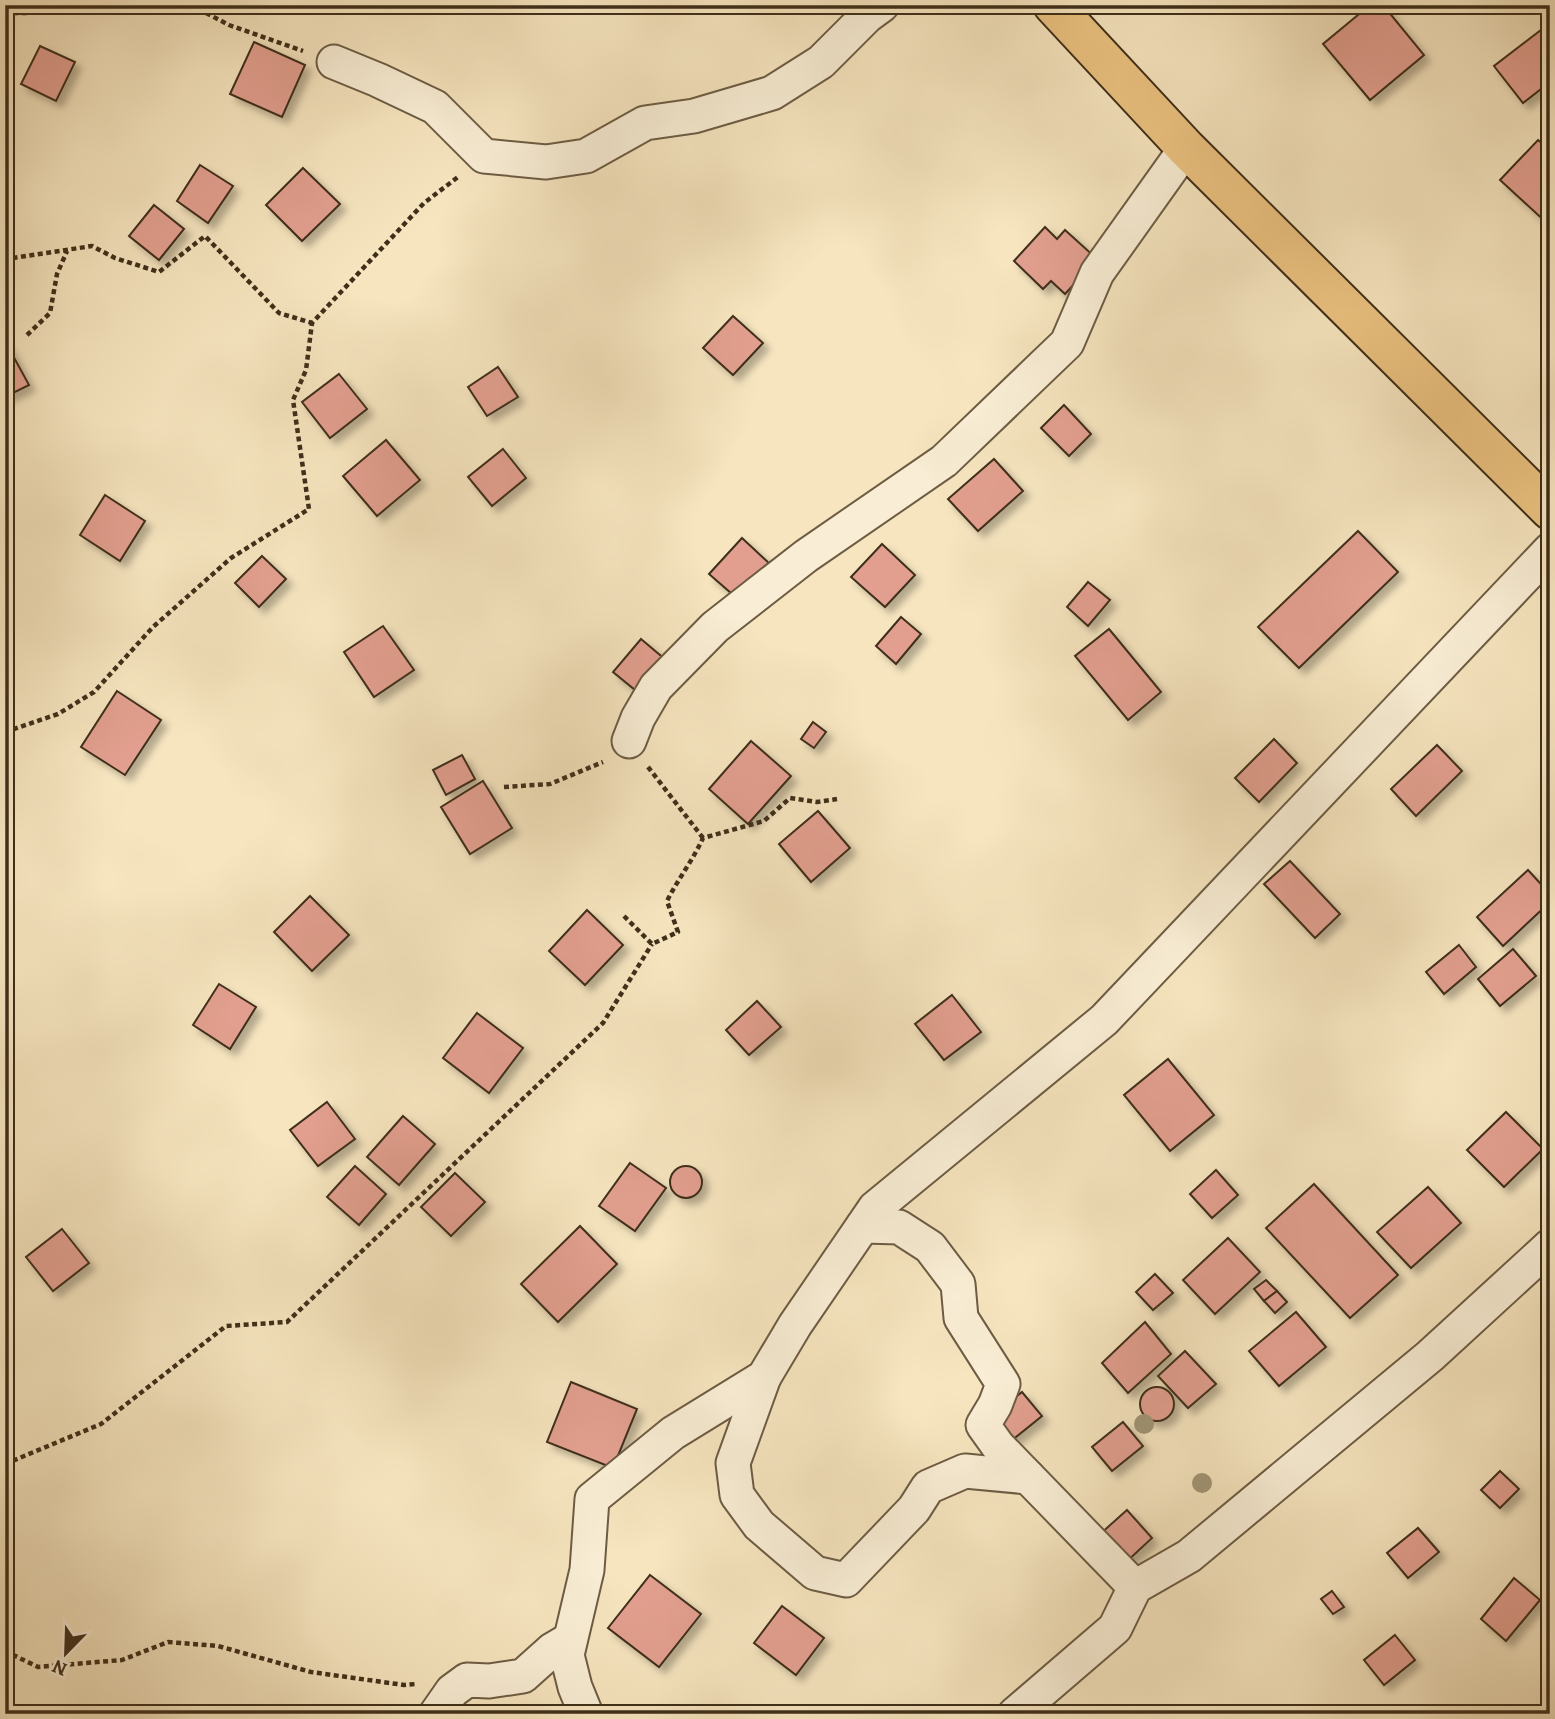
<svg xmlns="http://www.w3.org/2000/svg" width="1555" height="1719" viewBox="0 0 1555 1719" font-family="Alegreya,serif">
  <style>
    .building { fill: #e29f8f; stroke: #3f2f1a; stroke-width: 2; filter: url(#shadow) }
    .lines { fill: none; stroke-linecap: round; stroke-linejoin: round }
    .minor-casing { stroke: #6d5c43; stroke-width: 37 }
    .major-casing { stroke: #3f2f1a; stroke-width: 42 }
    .path { stroke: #3f2f1a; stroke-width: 4.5; stroke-dasharray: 5 3.5; stroke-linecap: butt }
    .minor { stroke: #f9eed5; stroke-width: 33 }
    .major { stroke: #ebc280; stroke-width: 38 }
    .tree { fill: #a29575 }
  </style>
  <defs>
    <filter id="shadow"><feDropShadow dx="6" dy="6" stdDeviation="3.5" flood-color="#0004"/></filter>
  </defs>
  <rect width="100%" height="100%" fill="#f6e5bf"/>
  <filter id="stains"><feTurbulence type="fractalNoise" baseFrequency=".00286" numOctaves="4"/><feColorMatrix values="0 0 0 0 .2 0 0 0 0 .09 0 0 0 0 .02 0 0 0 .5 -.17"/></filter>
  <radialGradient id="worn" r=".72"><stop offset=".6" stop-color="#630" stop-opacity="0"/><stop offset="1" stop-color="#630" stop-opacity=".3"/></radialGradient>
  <g class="building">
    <polygon points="1370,5 1383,5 1424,55 1370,100 1323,44"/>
    <polygon points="1550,23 1550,82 1523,103 1494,66"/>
    <polygon points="254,42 305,65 282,117 230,94"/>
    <polygon points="40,46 75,62 56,101 21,84"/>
    <polygon points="1538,140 1550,150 1548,224 1500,180"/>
    <polygon points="200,165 233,186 208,223 177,201"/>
    <polygon points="303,168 340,204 302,241 266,205"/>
    <polygon points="154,205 184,229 159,260 129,236"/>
    <polygon points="1045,227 1057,239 1065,230 1097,259 1065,294 1051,281 1043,289 1014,261"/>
    <polygon points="733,316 763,343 733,375 703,348"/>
    <polygon points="5,341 29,385 5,397"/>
    <polygon points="498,367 518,397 487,416 468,387"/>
    <polygon points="339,374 367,409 330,438 302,402"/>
    <polygon points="1064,405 1091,434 1069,456 1041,428"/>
    <polygon points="386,440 420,480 377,516 343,476"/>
    <polygon points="503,449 526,478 492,506 468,477"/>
    <polygon points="994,459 1023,491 978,531 948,499"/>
    <polygon points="105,495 145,521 120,561 80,535"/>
    <polygon points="1358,531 1398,572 1299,668 1258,627"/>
    <polygon points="742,538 771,565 739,600 709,574"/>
    <polygon points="882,544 915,575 885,607 851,577"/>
    <polygon points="262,556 286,579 259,607 235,583"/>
    <polygon points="1088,582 1110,600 1088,626 1067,607"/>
    <polygon points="901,617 921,634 896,664 876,646"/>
    <polygon points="383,626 414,670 374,697 344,652"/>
    <polygon points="1109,629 1161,692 1128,720 1075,656"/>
    <polygon points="641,639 667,661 640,694 613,672"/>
    <polygon points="117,691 161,720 125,775 81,747"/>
    <polygon points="813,722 826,732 814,748 801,739"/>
    <polygon points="1274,739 1297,763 1259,802 1235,778"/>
    <polygon points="751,741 791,776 748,824 709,789"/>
    <polygon points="1437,745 1462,771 1416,816 1391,789"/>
    <polygon points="462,755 475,779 446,795 433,770"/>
    <polygon points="483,781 512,828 470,854 441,807"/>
    <polygon points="818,811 850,848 811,882 779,844"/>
    <polygon points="1290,861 1340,914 1315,938 1264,884"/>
    <polygon points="1528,870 1550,894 1550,902 1503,946 1477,917"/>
    <polygon points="310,896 349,935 312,971 274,932"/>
    <polygon points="587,910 623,945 585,985 549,951"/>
    <polygon points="1459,945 1476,967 1444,994 1426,972"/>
    <polygon points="1513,949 1536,976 1500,1006 1478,979"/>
    <polygon points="219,984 256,1007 230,1049 193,1025"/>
    <polygon points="952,995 981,1032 944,1060 915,1024"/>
    <polygon points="757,1001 781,1027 749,1055 726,1030"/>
    <polygon points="477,1013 523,1048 489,1093 443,1058"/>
    <polygon points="1168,1059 1214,1115 1170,1151 1124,1095"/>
    <polygon points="327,1102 355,1139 318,1166 290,1130"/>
    <polygon points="1506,1112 1543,1149 1504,1187 1467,1150"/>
    <polygon points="403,1116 435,1144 399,1185 367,1157"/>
    <polygon points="630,1163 666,1188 635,1231 599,1206"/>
    <circle cx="686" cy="1182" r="16"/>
    <polygon points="355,1166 386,1194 359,1225 327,1197"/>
    <polygon points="1216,1170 1238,1195 1212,1218 1190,1194"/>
    <polygon points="455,1173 485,1202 451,1236 421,1207"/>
    <polygon points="1314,1184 1398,1275 1350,1318 1266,1228"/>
    <polygon points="1428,1187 1461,1223 1411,1268 1377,1232"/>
    <polygon points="580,1226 617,1264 558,1322 521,1284"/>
    <polygon points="62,1229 89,1263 53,1291 26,1257"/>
    <polygon points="1228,1238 1260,1272 1215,1314 1183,1280"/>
    <polygon points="1155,1274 1173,1293 1153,1310 1136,1292"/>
    <polygon points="1266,1280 1277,1291 1264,1301 1254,1289"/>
    <polygon points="1277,1291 1287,1302 1275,1313 1264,1301"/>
    <polygon points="1296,1312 1326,1347 1279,1386 1249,1351"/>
    <polygon points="1145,1322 1171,1354 1128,1393 1102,1363"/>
    <polygon points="1185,1351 1216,1384 1188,1408 1158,1376"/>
    <polygon points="571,1382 637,1409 613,1468 547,1442"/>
    <circle cx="1157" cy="1404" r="17"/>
    <polygon points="1022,1392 1042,1416 1011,1441 991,1417"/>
    <polygon points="1123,1422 1143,1446 1112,1471 1092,1447"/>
    <polygon points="1500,1471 1519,1489 1500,1508 1481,1490"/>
    <polygon points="1127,1510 1152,1538 1125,1563 1099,1535"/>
    <polygon points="1418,1528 1439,1552 1408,1578 1387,1553"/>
    <polygon points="650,1575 701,1614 659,1667 608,1628"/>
    <polygon points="1514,1578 1540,1600 1506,1641 1481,1619"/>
    <polygon points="1332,1591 1344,1607 1333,1614 1321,1599"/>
    <polygon points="782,1606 824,1638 796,1675 754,1643"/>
    <polygon points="1395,1635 1415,1660 1384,1685 1364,1660"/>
  </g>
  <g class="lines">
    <g class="minor-casing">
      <g id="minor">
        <polyline points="334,62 378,80 435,107 484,156 546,162 586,156 645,123 694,116 772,93 821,62 867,16 882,5"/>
        <polyline points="629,741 638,718 656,687 715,627 806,556 944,461 1067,343 1097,273 1186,148"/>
        <polyline points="863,1226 899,1227 930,1247 958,1284 961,1318 1003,1384 995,1405 983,1425 998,1446 1135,1587"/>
        <polyline points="764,1377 733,1463 737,1495 759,1525 815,1573 846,1580 914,1509 928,1487 965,1471 1028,1477"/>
        <polyline points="436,1714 452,1691 467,1680 489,1681 523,1676 552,1650 569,1640"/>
        <polyline points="586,1714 575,1687 567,1655 587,1570 592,1499 673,1433 764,1377 795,1325 875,1208 1104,1020 1550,550"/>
        <polyline points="1015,1714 1115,1628 1135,1587 1189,1556 1430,1356 1550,1246"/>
      </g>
    </g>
    <g class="major-casing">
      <polyline id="major" points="1053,5 1186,148 1550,510"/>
    </g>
    <g class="path">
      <polyline points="191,5 229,25 303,51"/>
      <polyline points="5,13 30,13 40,5"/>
      <polyline points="5,254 13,258 92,246 115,258 159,272 205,236 279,313 312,323"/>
      <polyline points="27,335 50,313 57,274 67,251"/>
      <polyline points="5,732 58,714 94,692 153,627 231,558 309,509 293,400 306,370 312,323 424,203 458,177"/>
      <polyline points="648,767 703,838"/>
      <polyline points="504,787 550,784 603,762"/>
      <path d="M 624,916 L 652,944 L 678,932 L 667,901 C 678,879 693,860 703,838 L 764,821 L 790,798 L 817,802 L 837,799"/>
      <polyline points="5,1464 101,1424 226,1326 287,1322 603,1023 652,944"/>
      <polyline points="5,1651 38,1667 122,1660 168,1642 218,1646 311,1672 404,1685 416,1684"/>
    </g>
    <use href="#minor" class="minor"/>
    <use href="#major" class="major"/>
  </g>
  <g class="tree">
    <circle cx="1144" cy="1424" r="10"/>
    <circle cx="1202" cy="1483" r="10"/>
  </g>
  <rect width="1555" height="1719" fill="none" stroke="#f6e5bf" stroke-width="28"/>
  <rect x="7" y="7" width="1541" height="1705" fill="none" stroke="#3f2f1a" stroke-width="3.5"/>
  <rect x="14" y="14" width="1527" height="1691" fill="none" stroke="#3f2f1a" stroke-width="2"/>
  <g transform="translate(66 1653) rotate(203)" stroke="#f9eed5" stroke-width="5" paint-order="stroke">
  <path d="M0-5L12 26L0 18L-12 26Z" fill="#3f2f1a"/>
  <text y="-10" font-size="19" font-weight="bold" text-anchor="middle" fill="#3f2f1a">N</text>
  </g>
  <rect width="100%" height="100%" filter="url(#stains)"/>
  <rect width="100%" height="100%" fill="url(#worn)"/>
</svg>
